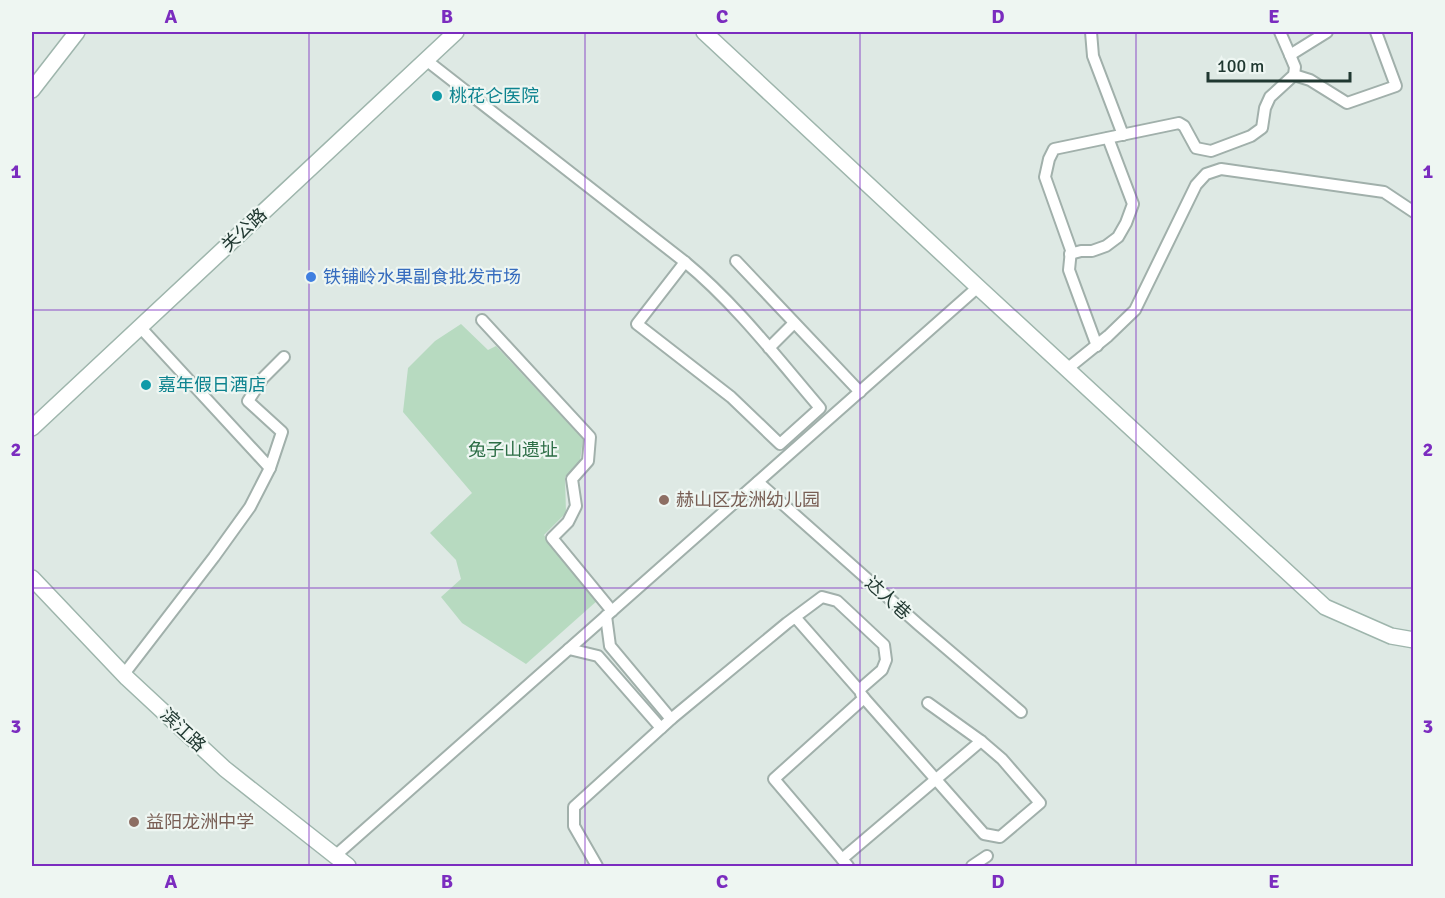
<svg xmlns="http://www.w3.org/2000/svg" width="1445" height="898" viewBox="0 0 1445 898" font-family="Signika,'Noto Sans SC',sans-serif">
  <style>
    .green { fill: #b7dac0 }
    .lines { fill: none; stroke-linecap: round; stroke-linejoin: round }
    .street-casing { stroke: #a1b0ab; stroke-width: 14 }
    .secondary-casing { stroke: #9eb5ac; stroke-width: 18 }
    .street { stroke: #fff; stroke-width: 10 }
    .secondary { stroke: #fff; stroke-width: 15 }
    .grid { fill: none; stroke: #7b2cbf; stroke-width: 1.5; stroke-opacity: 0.55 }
    .culture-dot { fill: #0f9aa8; stroke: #eef6f2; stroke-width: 2 }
    .shop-dot { fill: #3f7fe0; stroke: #eef6f2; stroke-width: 2 }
    .education-dot { fill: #8d6e63; stroke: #eef6f2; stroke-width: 2 }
    .labels { text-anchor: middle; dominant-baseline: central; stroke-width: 4.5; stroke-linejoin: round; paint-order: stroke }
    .culture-label { font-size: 18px; fill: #0d838f; stroke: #eef6f2; text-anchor: start }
    .street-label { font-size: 18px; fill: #203831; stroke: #eef6f2 }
    .shop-label { font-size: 18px; fill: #366cbe; stroke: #eef6f2; text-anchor: start }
    .park-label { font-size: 18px; fill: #2c6d45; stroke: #eef6f2 }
    .education-label { font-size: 18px; fill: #785e54; stroke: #eef6f2; text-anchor: start }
    .neatline { fill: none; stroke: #7b2cbf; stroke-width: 2 }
    .grid-label { font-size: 20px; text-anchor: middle; font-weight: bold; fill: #7b2cbf }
  </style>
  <rect width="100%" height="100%" fill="#dee9e4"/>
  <polygon class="green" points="461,324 488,350 496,346 583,439 580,461 565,477 566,513 544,535 598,600 526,664 462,623 441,597 461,579 456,560 430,533 472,493 403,412 408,368 435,341"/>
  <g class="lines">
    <g class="street-casing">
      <g id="street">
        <polyline points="1091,32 1093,56 1123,135"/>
        <polyline points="1280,32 1290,55 1327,32"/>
        <polyline points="426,60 685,262"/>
        <polyline points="1294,75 1310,80 1347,103 1396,86 1376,32"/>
        <polyline points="1070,254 1081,251 1092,251 1106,246 1118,237 1126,223 1133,204 1108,138"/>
        <polyline points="736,261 860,392"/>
        <path d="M 685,262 C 736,304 778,359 820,408 L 780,444 L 731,397 L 637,324 Z"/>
        <polyline points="482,320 590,437 588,461 572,479 576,506 568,522 552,538 612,611"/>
        <polyline points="140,327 270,468"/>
        <polyline points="1097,346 1069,270 1071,250 1045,177 1049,159 1054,149 1179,123 1184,126 1196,148 1211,151 1251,136 1262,128 1265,108 1270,97 1294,75 1295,67 1290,55"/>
        <polyline points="769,348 794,323"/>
        <polyline points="1067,369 1108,336 1135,310 1196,185 1206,174 1221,169 1384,192 1414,212"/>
        <polyline points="758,482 919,625 1021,712"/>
        <polyline points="606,616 610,646 671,719"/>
        <polyline points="569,649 598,656 661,728"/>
        <polyline points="124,674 214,557 250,507 270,468 282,432 248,401 263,378 284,357"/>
        <polyline points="864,698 984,834 1000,837 1040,803 1002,759 981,741"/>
        <polyline points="335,856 978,287"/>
        <polyline points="842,859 981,741 928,703"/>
        <polyline points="597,866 574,826 574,807 671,719 787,623 822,597 837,601 884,645 886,660 882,670 859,690 795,617"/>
        <polyline points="848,866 774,779 864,698 861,694"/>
        <polyline points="972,866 987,856"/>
      </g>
    </g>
    <g class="secondary-casing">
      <g id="secondary">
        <polyline points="704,32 978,287 1325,607 1391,636 1414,640"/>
        <polyline points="32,90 77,32"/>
        <polyline points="32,428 456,32"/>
        <polyline points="32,578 127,678 225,769 348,866"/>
      </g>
    </g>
    <use href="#street" class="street"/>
    <use href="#secondary" class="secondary"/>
  </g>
  <path class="grid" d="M 309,32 L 309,866M 585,32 L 585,866M 860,32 L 860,866M 1136,32 L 1136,866M 32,310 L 1414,310M 32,588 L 1414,588"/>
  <g class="culture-dot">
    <circle cx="437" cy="96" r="6"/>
    <circle cx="146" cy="385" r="6"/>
  </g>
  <circle class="shop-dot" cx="311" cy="277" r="6"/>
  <g class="education-dot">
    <circle cx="664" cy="500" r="6"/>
    <circle cx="134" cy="822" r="6"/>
  </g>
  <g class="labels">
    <g class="culture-label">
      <text x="449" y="96">桃花仑医院</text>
      <text x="158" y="385">嘉年假日酒店</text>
    </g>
    <g class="street-label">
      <text transform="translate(244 230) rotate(-43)">关公路</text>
      <text transform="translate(888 598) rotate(42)">达人巷</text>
      <text transform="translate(183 730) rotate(43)">滨江路</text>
    </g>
    <g class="shop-label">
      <text x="323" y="277">铁铺岭水果副食批发市场</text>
    </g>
    <g class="park-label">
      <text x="513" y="450">兔子山遗址</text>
    </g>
    <g class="education-label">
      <text x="676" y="500">赫山区龙洲幼儿园</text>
      <text x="146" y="822">益阳龙洲中学</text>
    </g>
  </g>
  <rect width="1445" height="898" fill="none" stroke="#eef6f2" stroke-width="66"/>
  <path d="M1208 72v9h142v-9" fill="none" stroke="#203831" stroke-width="3"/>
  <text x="1217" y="72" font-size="18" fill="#203831" stroke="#eef6f2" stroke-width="4.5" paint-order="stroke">100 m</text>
  <rect x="33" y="33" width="1379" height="832" class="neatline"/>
  <g class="grid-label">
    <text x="171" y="23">A</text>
    <text x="447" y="23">B</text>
    <text x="722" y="23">C</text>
    <text x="998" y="23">D</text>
    <text x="1274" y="23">E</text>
    <text x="16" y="178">1</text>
    <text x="1428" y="178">1</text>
    <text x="16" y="456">2</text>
    <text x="1428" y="456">2</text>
    <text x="16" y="733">3</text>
    <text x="1428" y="733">3</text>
    <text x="171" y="888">A</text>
    <text x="447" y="888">B</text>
    <text x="722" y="888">C</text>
    <text x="998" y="888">D</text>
    <text x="1274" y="888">E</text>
  </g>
</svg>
